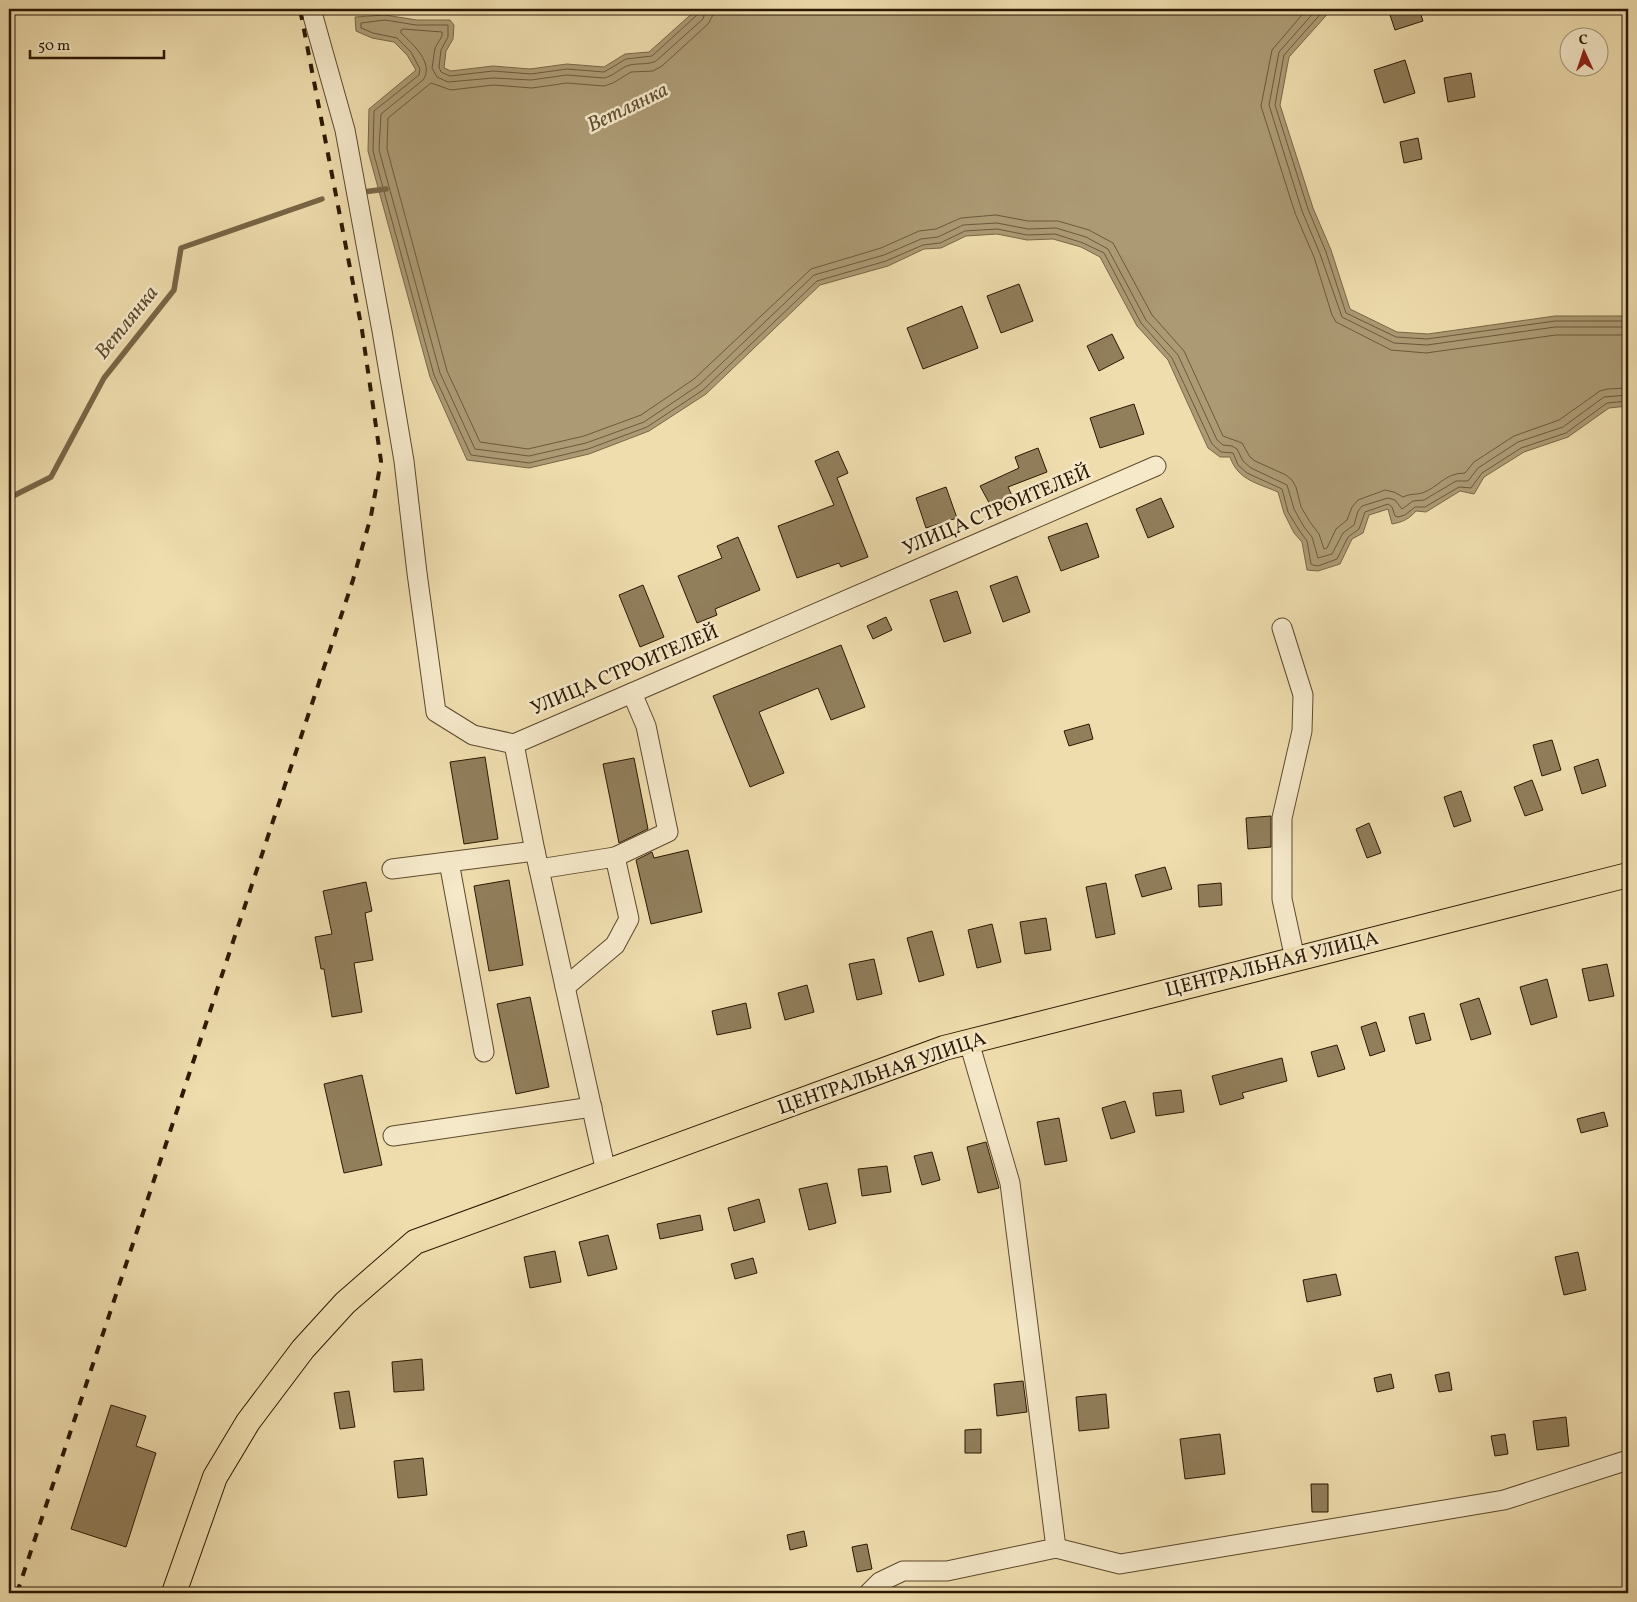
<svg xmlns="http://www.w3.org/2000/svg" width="1637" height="1602" viewBox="0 0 1637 1602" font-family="Vollkorn,serif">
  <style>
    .water { fill: #ac9a74; stroke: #786646 }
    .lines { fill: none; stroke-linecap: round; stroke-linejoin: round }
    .shore { stroke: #6c593b; stroke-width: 1 }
    .stream { stroke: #786646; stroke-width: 5.5 }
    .building { fill: #917e5b; stroke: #2b1802 }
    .minor-casing { stroke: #5c492d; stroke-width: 21 }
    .major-casing { stroke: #2b1802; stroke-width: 26 }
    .minor { stroke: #f5e9ca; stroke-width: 19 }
    .major { stroke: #efddae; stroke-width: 24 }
    .rail { stroke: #2b1802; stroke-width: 4; stroke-dasharray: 9 9; stroke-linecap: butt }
    .labels { text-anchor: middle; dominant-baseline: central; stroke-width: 5; stroke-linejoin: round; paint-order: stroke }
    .street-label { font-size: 20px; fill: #2b1802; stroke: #f5e9ca }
    .water-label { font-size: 21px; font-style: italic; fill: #5f4c30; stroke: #f5e9ca }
  </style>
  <rect width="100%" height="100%" fill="#efddae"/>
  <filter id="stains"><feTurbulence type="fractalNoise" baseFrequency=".004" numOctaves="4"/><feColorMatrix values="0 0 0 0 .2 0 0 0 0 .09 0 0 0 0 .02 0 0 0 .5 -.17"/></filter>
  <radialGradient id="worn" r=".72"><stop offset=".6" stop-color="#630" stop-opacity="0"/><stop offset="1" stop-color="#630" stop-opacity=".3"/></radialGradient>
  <path class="water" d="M 697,9 L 1332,9 L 1289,57 L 1280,105 L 1313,208 L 1331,250 L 1350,309 L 1397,332 L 1428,334 L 1555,316 L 1628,316 L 1628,406 L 1609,408 L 1568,437 L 1524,452 L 1484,477 L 1474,494 L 1460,491 L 1426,512 L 1416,511 C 1409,519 1403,522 1392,524 L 1388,509 L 1369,515 L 1363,533 L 1352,539 L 1340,564 L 1318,571 L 1307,570 L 1302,542 L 1294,533 L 1284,513 L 1278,492 C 1257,483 1238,480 1230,457 L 1220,457 L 1208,448 L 1168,360 L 1137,326 L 1100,257 L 1081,247 L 1053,239 L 1027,240 L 997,234 L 966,236 L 941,248 L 924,249 L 888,266 L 820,285 L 706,394 L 649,431 L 589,454 L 529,468 L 467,460 L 430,377 L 368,151 L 369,109 L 416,70 L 407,55 L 394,42 L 372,38 L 356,31 L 355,17 L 385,15 L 417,20 L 450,20 L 454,25 L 453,39 L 446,51 L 444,68 L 451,71 L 493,66 L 530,69 L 567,64 L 604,67 L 625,54 L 649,52 Z"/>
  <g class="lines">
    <g class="shore">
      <polyline points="700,9 698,14 652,56 626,59 604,72 567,69 531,74 493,71 450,76 441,72 439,67 441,50 448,37 448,25 416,25 385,20 361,23 361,28 373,33 397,38 411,52 420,69 419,75 374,111 373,151 434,375 471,455 529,463 588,449 647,427 703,390 817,281 886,261 923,245 940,243 965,231 997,229 1027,235 1055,234 1083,243 1104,253 1141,323 1172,358 1212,444 1221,452 1233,453 1238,465 1247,473 1282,489 1288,512 1299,530 1307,541 1311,564 1313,565 1318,566 1337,559 1348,537 1359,529 1365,512 1388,504 1392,507 1395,516 1398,517 1405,515 1415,507 1425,507 1459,487 1471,488 1482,473 1521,448 1566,433 1607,403 1628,401"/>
      <path d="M 706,9 L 703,19 L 656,61 C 648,65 639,63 630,65 C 621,67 614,76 604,78 L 567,75 L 531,80 L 493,78 L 448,82 L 437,77 L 432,68 L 435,48 L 442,36 L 442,32 L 403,29 L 401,30 L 401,33 C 412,43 435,64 423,80 L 381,114 L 379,150 L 440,373 L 475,449 L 529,456 L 586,443 L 644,422 L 699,385 L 814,275 L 884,255 L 921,239 L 938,237 L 963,225 L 997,223 L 1028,229 L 1056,228 L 1086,237 L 1108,249 L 1146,320 L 1178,355 L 1217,440 L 1223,445 L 1232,446 L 1237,449 L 1243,461 L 1251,468 L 1287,485 L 1294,509 L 1304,527 L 1312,537 L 1318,558 L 1332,554 L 1343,533 L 1354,525 L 1358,511 L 1362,506 L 1388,498 L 1395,500 L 1402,509 L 1413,501 L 1424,500 L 1456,481 L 1468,481 L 1478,468 L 1518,442 L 1563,427 L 1604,397 L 1628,395"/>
      <path d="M 714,9 L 712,17 L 708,24 L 662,66 L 653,71 L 631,72 L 613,83 L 604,86 L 567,83 L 532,88 L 493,85 L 451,90 L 431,83 L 388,118 L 387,149 L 447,371 L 480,442 L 528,449 L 584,436 L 641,415 L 694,379 L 811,269 L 881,248 L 919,231 L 936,229 L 961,218 L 996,215 L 1028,221 L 1058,221 L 1089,230 L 1113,243 L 1152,315 L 1184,351 L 1223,436 L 1242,443 L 1250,457 L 1255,461 L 1286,475 L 1292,480 L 1296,487 L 1301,507 L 1310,522 L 1319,534 L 1324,549 L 1327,548 L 1336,529 L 1347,520 L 1352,507 L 1358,500 L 1385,490 L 1394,492 L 1403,497 C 1412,493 1415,495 1422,493 C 1438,488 1444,473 1465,473 L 1474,462 L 1514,436 L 1559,420 L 1600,391 L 1607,389 L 1628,388"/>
      <polyline points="1307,9 1272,50 1261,106 1295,213 1314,257 1332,315 1336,322 1391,350 1426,353 1556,335 1628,335"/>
      <polyline points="1317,9 1279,52 1269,105 1302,211 1320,254 1342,317 1394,343 1427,345 1555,327 1628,327"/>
      <polyline points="1325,9 1284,55 1275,105 1308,209 1326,252 1346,313 1396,337 1427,339 1555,321 1628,321"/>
    </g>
    <g class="stream">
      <polyline points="363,192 386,189"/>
      <polyline points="9,498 51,477 104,378 174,290 181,248 322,199"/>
    </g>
  </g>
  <g class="building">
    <polygon points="1388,9 1419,9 1423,21 1395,30"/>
    <polygon points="1405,60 1415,93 1384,103 1374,70"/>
    <polygon points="1471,73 1475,97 1448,102 1444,78"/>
    <polygon points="1418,138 1422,159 1404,163 1400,142"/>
    <polygon points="1019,284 1033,321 1001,333 987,296"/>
    <polygon points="962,306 978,348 923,369 907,328"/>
    <polygon points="1112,334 1124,358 1099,371 1087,346"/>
    <polygon points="1134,404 1144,434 1100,448 1090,418"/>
    <polygon points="1038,448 1047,472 1008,487 1014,500 993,510 980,486 1019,468 1015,457"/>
    <polygon points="838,451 848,473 837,478 868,557 841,567 839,563 797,578 778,526 834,505 815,461"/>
    <polygon points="946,487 957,518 926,528 916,498"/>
    <polygon points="1161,498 1174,527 1148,538 1136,509"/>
    <polygon points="1087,523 1099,557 1061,571 1048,537"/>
    <polygon points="738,537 760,590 715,609 717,615 697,623 678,576 722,558 717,546"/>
    <polygon points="1017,576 1030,612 1003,622 990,586"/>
    <polygon points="643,585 664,637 640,647 619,595"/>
    <polygon points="957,591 971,633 944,642 930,600"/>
    <polygon points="886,617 892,630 873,639 867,626"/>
    <polygon points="841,645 865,707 831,720 818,688 759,712 784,773 750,787 713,696"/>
    <polygon points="1089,724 1093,739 1069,746 1064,731"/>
    <polygon points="1552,740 1561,770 1542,776 1533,745"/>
    <polygon points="485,757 498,839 464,844 450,762"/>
    <polygon points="634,758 648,829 619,843 603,764"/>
    <polygon points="1598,759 1606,786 1582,794 1574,767"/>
    <polygon points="1532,780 1543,810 1525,816 1514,787"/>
    <polygon points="1461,791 1471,821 1454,827 1444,797"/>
    <polygon points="1271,816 1271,847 1248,849 1246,818"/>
    <polygon points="1369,823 1381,853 1367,858 1356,829"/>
    <polygon points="688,850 702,912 651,924 636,860 652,852 654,858"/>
    <polygon points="1165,867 1172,889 1142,897 1135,875"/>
    <polygon points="509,880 523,965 489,971 474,886"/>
    <polygon points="366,882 372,911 365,913 373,960 354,963 362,1012 332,1017 324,969 321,969 315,937 332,934 323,891"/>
    <polygon points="1106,883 1115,934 1096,938 1086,887"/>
    <polygon points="1221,883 1222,905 1199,907 1198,885"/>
    <polygon points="1046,918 1051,950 1025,954 1020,922"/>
    <polygon points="992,924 1001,962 977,968 968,930"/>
    <polygon points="932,931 944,975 919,982 907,938"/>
    <polygon points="874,959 882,994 857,1000 849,964"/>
    <polygon points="1607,964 1614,996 1589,1001 1582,969"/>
    <polygon points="1547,979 1557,1017 1531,1025 1520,987"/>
    <polygon points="807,985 814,1012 785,1020 778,993"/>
    <polygon points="530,997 549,1087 516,1094 497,1004"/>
    <polygon points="1479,998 1491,1034 1471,1040 1460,1004"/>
    <polygon points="746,1003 751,1028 717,1035 712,1011"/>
    <polygon points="1424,1013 1431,1040 1416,1044 1409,1017"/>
    <polygon points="1376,1022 1385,1051 1370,1056 1361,1027"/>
    <polygon points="1337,1045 1345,1069 1318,1077 1311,1052"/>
    <polygon points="1282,1058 1287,1081 1242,1093 1244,1098 1220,1105 1212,1076"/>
    <polygon points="362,1075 382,1165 344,1173 324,1084"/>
    <polygon points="1181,1090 1184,1112 1156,1116 1153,1093"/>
    <polygon points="1125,1101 1135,1132 1111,1139 1102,1108"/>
    <polygon points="1604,1112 1608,1126 1581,1133 1577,1119"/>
    <polygon points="1059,1118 1067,1161 1045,1165 1037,1122"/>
    <polygon points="986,1142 999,1188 978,1193 967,1147"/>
    <polygon points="932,1152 940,1180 922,1185 914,1156"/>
    <polygon points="887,1166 891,1192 862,1196 858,1169"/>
    <polygon points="827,1183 836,1223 809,1230 799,1189"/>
    <polygon points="759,1199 765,1222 734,1231 728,1208"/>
    <polygon points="700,1215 703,1230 660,1239 657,1224"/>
    <polygon points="608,1235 617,1269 588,1276 579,1242"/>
    <polygon points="555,1251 561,1282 530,1288 524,1257"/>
    <polygon points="1578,1252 1586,1290 1564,1295 1555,1257"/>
    <polygon points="753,1258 757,1273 735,1279 731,1264"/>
    <polygon points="1336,1274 1341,1295 1307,1302 1303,1280"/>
    <polygon points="422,1359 424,1390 394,1392 392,1362"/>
    <polygon points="1449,1372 1452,1390 1439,1392 1435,1375"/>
    <polygon points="1391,1374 1394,1388 1377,1392 1374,1378"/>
    <polygon points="1023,1381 1027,1412 997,1416 994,1384"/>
    <polygon points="349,1391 355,1427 340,1429 334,1393"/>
    <polygon points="1106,1394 1109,1428 1079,1431 1076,1397"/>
    <polygon points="111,1405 146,1416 136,1446 156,1453 126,1547 71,1529"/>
    <polygon points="1566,1417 1569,1446 1537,1450 1533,1421"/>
    <polygon points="981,1429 981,1453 965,1453 965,1430"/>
    <polygon points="1220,1434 1225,1474 1185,1479 1180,1439"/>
    <polygon points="1505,1434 1508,1454 1495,1456 1491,1436"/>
    <polygon points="423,1458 427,1495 398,1498 394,1461"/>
    <polygon points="1311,1484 1328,1484 1328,1512 1312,1512"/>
    <polygon points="804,1531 807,1546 790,1550 787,1535"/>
    <polygon points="867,1544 872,1569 857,1572 852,1547"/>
  </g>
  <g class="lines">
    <g class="minor-casing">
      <g id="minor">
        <polyline points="311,9 345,130 382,331 404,461 417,573 436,712 473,735 514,744"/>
        <polyline points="1282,628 1303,695 1302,731 1282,818 1282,899 1295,959"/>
        <polyline points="615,857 668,832 646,726 632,693"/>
        <polyline points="449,862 484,1052"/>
        <polyline points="392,869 535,851"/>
        <polyline points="539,869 615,857 629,919 615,945 565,987"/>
        <polyline points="393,1136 592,1107"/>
        <polyline points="606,1172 535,851 514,744 1156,466"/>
        <polyline points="1056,1548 1120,1564 1504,1500 1628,1460"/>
        <polyline points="869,1593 880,1582 903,1571 947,1571 1056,1548 1010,1183 969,1042"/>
      </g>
    </g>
    <g class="major-casing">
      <polyline id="major" points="174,1593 215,1477 248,1422 303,1349 345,1303 415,1242 944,1048 1628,875"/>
    </g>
    <use href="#minor" class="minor"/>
    <use href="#major" class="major"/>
    <polyline class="rail" points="17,1593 353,580 371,516 381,461 362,330 300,9"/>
  </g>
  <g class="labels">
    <g class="street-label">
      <text transform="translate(997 511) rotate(-23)">УЛИЦА СТРОИТЕЛЕЙ</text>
      <text transform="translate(625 671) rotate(-23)">УЛИЦА СТРОИТЕЛЕЙ</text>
      <text transform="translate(1272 965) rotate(-14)">ЦЕНТРАЛЬНАЯ УЛИЦА</text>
      <text transform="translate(882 1074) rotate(-19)">ЦЕНТРАЛЬНАЯ УЛИЦА</text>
    </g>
    <g class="water-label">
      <text transform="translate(628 108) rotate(-26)">Ветлянка</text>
      <text transform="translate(127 323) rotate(-51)">Ветлянка</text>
    </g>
  </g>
  <rect width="1637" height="1602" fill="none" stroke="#efddae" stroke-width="30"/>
  <rect x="10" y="10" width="1617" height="1582" fill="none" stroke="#2b1802" stroke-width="2.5"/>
  <rect x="15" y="15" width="1607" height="1572" fill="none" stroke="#2b1802"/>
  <g transform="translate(1584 52) rotate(357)"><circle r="24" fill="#f5e9ca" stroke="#a4957a"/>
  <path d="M0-4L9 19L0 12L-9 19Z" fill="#8f2418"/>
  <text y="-8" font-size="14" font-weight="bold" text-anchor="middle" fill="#2b1802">С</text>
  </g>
  <path d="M30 50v8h134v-8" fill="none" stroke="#2b1802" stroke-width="2.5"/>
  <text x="38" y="50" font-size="15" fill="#2b1802" stroke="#f5e9ca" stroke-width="4" paint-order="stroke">50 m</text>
  <rect width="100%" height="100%" filter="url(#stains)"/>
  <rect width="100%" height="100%" fill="url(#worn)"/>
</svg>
